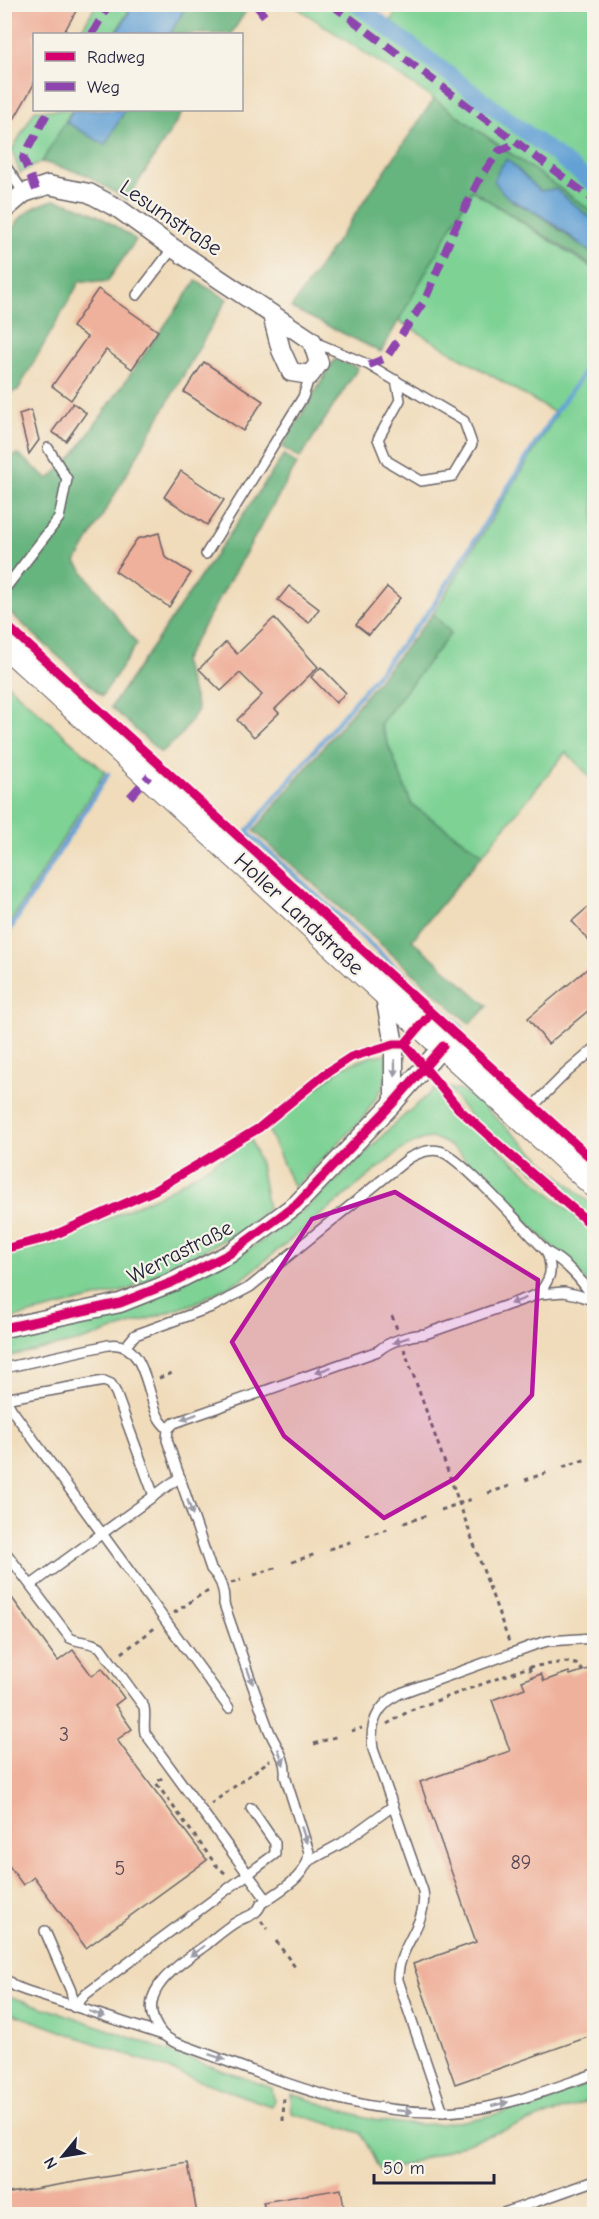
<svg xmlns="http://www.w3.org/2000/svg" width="599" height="2219" viewBox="0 0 599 2219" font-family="'Comic Neue',sans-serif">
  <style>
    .green { fill: #7dd294; stroke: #507a68; stroke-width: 1.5 }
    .forest { fill: #66b47e; stroke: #446b5c; stroke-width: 1.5 }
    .water { fill: #63a1d5; stroke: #426288; stroke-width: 1.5 }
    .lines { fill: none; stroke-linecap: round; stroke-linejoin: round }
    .stream { stroke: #63a1d5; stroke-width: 4.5 }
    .canal { stroke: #63a1d5; stroke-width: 16 }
    .building { fill: #efb19b }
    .service-casing { stroke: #6a6367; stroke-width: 12 }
    .minor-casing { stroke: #6a6367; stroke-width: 21 }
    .secondary-casing { stroke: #6a6367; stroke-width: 28 }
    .path { stroke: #6a6367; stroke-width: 3; stroke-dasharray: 4.5 4.5; stroke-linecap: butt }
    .service { stroke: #fff; stroke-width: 9 }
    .minor { stroke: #fff; stroke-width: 18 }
    .secondary { stroke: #fff; stroke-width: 26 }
    .quiet { stroke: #8e44ad; stroke-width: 8; stroke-dasharray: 15 8; stroke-linecap: butt }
    .cycleway-casing { stroke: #f7f3e8; stroke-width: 13 }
    .cycleway { stroke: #d6006c; stroke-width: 9 }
    .oneway { fill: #9c9ca7 }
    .marked { fill: #b5179e; fill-opacity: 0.2; stroke: #b5179e; stroke-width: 4.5; stroke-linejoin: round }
    .labels { text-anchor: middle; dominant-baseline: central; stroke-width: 4.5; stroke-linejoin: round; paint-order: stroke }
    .number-label { font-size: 20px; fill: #554653 }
    .street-label { font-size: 22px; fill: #22223b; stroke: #f7f3e8 }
  </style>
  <rect width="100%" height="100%" fill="#f7f3e8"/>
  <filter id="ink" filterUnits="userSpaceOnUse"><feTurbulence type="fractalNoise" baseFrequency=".0167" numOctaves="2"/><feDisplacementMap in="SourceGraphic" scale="12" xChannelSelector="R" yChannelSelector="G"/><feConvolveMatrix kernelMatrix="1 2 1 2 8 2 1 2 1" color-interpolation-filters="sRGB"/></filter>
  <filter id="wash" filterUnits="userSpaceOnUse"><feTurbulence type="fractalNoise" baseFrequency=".008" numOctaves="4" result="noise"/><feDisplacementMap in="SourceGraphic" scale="24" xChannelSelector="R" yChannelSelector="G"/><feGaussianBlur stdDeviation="1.35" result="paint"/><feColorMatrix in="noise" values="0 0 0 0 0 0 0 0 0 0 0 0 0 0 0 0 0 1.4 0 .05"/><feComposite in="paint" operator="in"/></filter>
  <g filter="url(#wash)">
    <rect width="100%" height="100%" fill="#f0dbba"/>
    <g class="green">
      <polygon points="96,5 132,5 115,34 79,34"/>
      <polygon points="293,5 348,5 594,188 594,213 434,99"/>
      <polygon points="401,5 594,5 594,180 391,21"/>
      <polygon points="35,110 72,110 42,162 20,173 12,150"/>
      <polygon points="472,190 594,269 594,781 566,752 483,854 412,805 380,724 450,633 433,614 557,414 397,320"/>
      <polygon points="5,682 105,772 5,931"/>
      <polygon points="388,1054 385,1084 363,1118 294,1188 267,1128 343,1067 370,1057"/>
      <path d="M 450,1088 L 460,1090 L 477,1101 L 594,1207 L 594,1223 C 563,1191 525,1167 492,1137 C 475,1121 461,1109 450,1088 Z"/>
      <path d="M 435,1089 L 458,1112 L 594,1233 L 594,1289 L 458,1152 C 433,1132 427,1136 401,1150 L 241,1280 L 193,1304 L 81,1341 L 5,1357 L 5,1341 L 71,1325 L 123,1309 L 246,1251 L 278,1230 L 313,1202 L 356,1163 L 390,1128 Z"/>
      <polygon points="251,1140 260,1164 268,1209 245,1229 128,1290 5,1320 4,1256 53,1244 168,1191"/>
      <polygon points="5,1995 76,2018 272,2088 274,2100 271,2106 5,2011"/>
      <path d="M 594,2082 L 594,2099 L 381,2173 L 361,2133 L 292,2113 L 291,2094 C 323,2103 356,2117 389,2122 C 461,2133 528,2105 594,2082 Z"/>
    </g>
    <g class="forest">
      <polygon points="187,5 250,5 231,34 170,34"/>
      <polygon points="434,99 594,213 594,221 555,189 513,202 533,211 594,255 594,267 472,190 381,352 291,308"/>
      <polygon points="72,110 67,121 104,144 125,110 184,110 127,200 85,174 42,162"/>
      <path d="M 54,200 C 88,206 108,221 136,240 L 107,282 L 80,281 L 18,390 L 5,395 L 5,241 C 19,216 27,208 54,200 Z"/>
      <polygon points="196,281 227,299 76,562 137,644 102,696 5,608 4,459 18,454 49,479 73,456"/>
      <polygon points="335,359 358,368 300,458 282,447"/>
      <polygon points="284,455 297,464 183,661 198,710 181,735 161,753 111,707"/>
      <polygon points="433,614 451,633 380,724 412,805 483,854 412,940 488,1006 470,1024 254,831"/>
    </g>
    <g class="water">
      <polygon points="134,4 187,4 187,5 170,34 116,34"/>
      <polygon points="73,110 125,110 105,145 66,122"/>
      <path d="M 507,159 L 540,191 L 555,189 L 594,221 L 594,255 C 575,240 555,223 533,211 C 514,200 506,201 494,180 L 500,168 Z"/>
    </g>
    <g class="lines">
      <g class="stream">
        <polyline points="4,939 108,774"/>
        <polyline points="462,1028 247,832 431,609 555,413 594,359"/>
      </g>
      <polyline class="canal" points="356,4 594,184"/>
    </g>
    <g id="blocks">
      <g class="building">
        <polygon points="12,4 80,4 63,34 34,34 34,84 13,121 4,116 4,17"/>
        <polygon points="98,289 158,331 132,369 106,350 71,400 52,386 87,337 72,327"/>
        <polygon points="204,362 263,401 243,431 184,392"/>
        <polygon points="73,403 86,413 66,441 52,432"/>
        <polygon points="31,410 39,440 29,454 19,414"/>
        <polygon points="181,471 224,500 207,525 164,497"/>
        <polygon points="159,533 165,557 191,573 169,607 115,571 137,539"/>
        <polygon points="289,586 319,609 309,623 278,600"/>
        <polygon points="387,587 400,598 369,635 356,625"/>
        <polygon points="274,618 318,667 275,709 279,713 254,737 237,720 262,695 240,673 221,691 199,669 226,642 237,654"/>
        <polygon points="321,667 346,693 336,703 311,677"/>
        <polygon points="594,902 594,947 572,921"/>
        <polygon points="594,963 594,1006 548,1044 528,1018"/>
        <polygon points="4,1587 58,1661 73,1650 92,1676 102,1668 124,1698 115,1705 132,1729 117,1740 207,1860 86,1948 34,1877 23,1885 4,1859"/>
        <polygon points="594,1667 594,2035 455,2084 413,1964 476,1942 420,1782 510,1751 492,1700 525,1688 522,1681 541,1674 544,1681 569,1672 570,1675"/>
        <polygon points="188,2163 197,2214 4,2214 4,2194"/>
        <polygon points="341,2189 345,2214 266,2214 263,2202"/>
      </g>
    </g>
  </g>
  <g filter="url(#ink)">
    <use href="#blocks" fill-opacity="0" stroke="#6a6367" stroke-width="1.5"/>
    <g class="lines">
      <g class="service-casing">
        <g id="service">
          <polyline points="4,164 24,193"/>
          <polyline points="137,295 173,248"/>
          <polyline points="312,341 369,365 464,421 472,444 453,476 421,481 387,461 378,439 400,400 396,380"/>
          <polyline points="206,554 303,397 310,375"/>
          <polyline points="4,590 59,518 67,479 48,448"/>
          <polyline points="523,1116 565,1074 594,1049"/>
          <path d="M 539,1294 C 551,1277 553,1272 547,1252"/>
          <path d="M 126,1346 L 135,1335 L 214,1306 L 250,1287 L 409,1158 C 418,1153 429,1148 440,1151 C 462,1158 527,1232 547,1252 C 566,1262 584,1282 594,1300"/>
          <path d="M 4,1368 L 108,1345 C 146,1339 146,1394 159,1418 C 161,1422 165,1426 168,1429"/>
          <polyline points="4,1396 12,1410 229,1708"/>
          <polyline points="4,1399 104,1381 111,1384 116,1393 154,1496"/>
          <path d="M 4,1550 L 70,1638 C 80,1643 90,1641 100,1647 L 144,1707 C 146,1716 143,1724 145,1733 L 267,1900"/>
          <polyline points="31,1585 180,1477"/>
          <polyline points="309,1861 342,1843 393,1806"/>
          <polyline points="45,1931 71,1991 74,2007"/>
          <path d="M 4,1978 L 16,1987 L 27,1991 L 163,2035 L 174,2042 C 269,2075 366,2123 468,2110 C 512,2105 553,2088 594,2074"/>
          <polyline points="74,2007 86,1994 275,1854 275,1843 251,1808"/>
          <path d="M 163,2035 C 129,1995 177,1966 206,1945 C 216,1937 228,1926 240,1920 C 248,1916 258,1914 261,1904 C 280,1890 308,1877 309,1852 L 285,1776 C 287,1758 274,1744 268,1728 C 253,1687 238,1645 224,1604 C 225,1591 220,1578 211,1569 L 167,1440 L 168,1429 L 174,1423 L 378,1351 C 389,1341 410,1335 425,1334 L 539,1294 L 564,1292 L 578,1295 L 594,1301"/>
          <path d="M 443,2112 L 398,1980 C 396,1948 429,1924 423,1891 L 373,1749 C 369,1723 377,1705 401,1693 L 534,1645 L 548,1641 L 594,1638"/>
          <polyline points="501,2214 594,2181"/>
        </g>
      </g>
      <g class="minor-casing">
        <g id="minor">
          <polyline points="4,210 24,193 48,185 89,193 119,209 173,248 312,341 319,363 310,375 291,372 281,350 272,315"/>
          <polyline points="384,992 394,1044 394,1102"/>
          <polyline points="4,1328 120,1303 173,1282 229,1254 297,1204 394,1102 443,1046"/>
        </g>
      </g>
      <g class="secondary-casing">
        <polyline id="secondary" points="4,643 594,1184"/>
      </g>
      <g class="path">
        <polyline points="392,1316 397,1329"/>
        <polyline points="404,1349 509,1642"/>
        <polyline points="159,1378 175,1372"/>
        <polyline points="563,1467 587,1459"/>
        <polyline points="525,1480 549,1472"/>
        <polyline points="488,1493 513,1485"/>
        <polyline points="441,1510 475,1498"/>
        <polyline points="404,1523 428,1515"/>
        <polyline points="366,1536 391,1528"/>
        <polyline points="329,1549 353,1541"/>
        <polyline points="292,1562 316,1554"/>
        <polyline points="254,1575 278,1567"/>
        <polyline points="231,1583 241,1580"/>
        <polyline points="174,1613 202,1594 211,1590"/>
        <polyline points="122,1653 156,1627"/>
        <polyline points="529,1667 532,1677"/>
        <polyline points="387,1724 411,1710 529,1667 566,1662 576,1664 583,1671"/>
        <polyline points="351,1731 362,1728"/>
        <polyline points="314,1744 338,1736"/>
        <polyline points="162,1778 156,1783 216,1865 227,1875"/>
        <polyline points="211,1804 270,1760"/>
        <polyline points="261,1921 267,1929"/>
        <polyline points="276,1941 295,1967"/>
        <polyline points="283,2121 284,2095"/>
      </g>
      <use href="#service" class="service"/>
      <use href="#minor" class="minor"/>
      <use href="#secondary" class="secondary"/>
      <g class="quiet">
        <polyline points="255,4 267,19"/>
        <polyline points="331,4 594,200"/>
        <polyline points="92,34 109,4"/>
        <polyline points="36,190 23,158 49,110"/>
        <polyline points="369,365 386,358 425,300 455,228 480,178 499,151 512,145 521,144"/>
        <polyline points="130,797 149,776"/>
      </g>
      <g class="cycleway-casing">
        <g id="cycleway">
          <polyline points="4,623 594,1161"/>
          <polyline points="405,1044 459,1109 509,1154 594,1227"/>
          <polyline points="4,1249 50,1237 155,1190 259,1128 325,1074 351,1057 394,1044 405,1044 431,1013"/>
          <polyline points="4,1328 120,1303 173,1282 229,1254 297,1204 394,1102 443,1046"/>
        </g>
      </g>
      <use href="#cycleway" class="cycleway"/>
    </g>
    <defs><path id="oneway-solid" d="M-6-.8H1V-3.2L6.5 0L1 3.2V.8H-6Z" transform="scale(1.5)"/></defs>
    <g class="oneway">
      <use href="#oneway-solid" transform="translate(395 1068) rotate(89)"/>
      <use href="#oneway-solid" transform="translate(518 1301) rotate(160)"/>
      <use href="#oneway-solid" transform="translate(401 1340) rotate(161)"/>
      <use href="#oneway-solid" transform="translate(323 1370) rotate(160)"/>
      <use href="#oneway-solid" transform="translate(189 1417) rotate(160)"/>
      <use href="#oneway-solid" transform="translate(190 1507) rotate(71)"/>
      <use href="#oneway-solid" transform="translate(250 1676) rotate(70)"/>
      <use href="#oneway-solid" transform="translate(281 1757) rotate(71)"/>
      <use href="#oneway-solid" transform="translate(304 1835) rotate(72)"/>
      <use href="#oneway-solid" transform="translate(197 1951) rotate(143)"/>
      <use href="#oneway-solid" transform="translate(97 2014) rotate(18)"/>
      <use href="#oneway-solid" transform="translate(217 2057) rotate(19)"/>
      <use href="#oneway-solid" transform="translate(500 2104) rotate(-14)"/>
      <use href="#oneway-solid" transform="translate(404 2111) rotate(5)"/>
    </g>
  </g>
  <path class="marked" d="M 395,1192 L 538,1280 L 532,1395 L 456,1478 L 384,1518 L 284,1436 L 232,1342 L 312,1219 Z"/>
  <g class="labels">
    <g class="number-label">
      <text x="64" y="1734">3</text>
      <text x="521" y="1862">89</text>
      <text x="120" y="1868">5</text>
    </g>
    <g class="street-label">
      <text transform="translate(171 218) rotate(34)">Lesumstraße</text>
      <text transform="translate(299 914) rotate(43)">Holler Landstraße</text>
      <text transform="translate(180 1252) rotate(-27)">Werrastraße</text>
    </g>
  </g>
  <rect width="599" height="2219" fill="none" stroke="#f7f3e8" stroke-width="24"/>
  <rect x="33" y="33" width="210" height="78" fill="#f7f3e8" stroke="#a29fa3" stroke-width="1.5"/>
  <rect x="45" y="52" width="30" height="9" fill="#d6006c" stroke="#a29fa3" stroke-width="1.5"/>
  <text x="87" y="63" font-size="18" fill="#22223b">Radweg</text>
  <rect x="45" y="82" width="30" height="9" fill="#8e44ad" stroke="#a29fa3" stroke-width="1.5"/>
  <text x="87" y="93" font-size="18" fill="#22223b">Weg</text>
  <g transform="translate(63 2156) rotate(240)" stroke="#f7f3e8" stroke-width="4.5" paint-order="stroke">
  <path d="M0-4.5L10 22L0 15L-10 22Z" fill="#22223b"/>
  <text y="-9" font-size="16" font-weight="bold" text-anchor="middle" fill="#22223b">N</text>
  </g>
  <path d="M374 2174v9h120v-9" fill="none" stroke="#22223b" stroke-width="3"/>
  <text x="383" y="2174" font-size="18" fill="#22223b" stroke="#f7f3e8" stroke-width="4.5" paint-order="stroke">50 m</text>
</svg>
